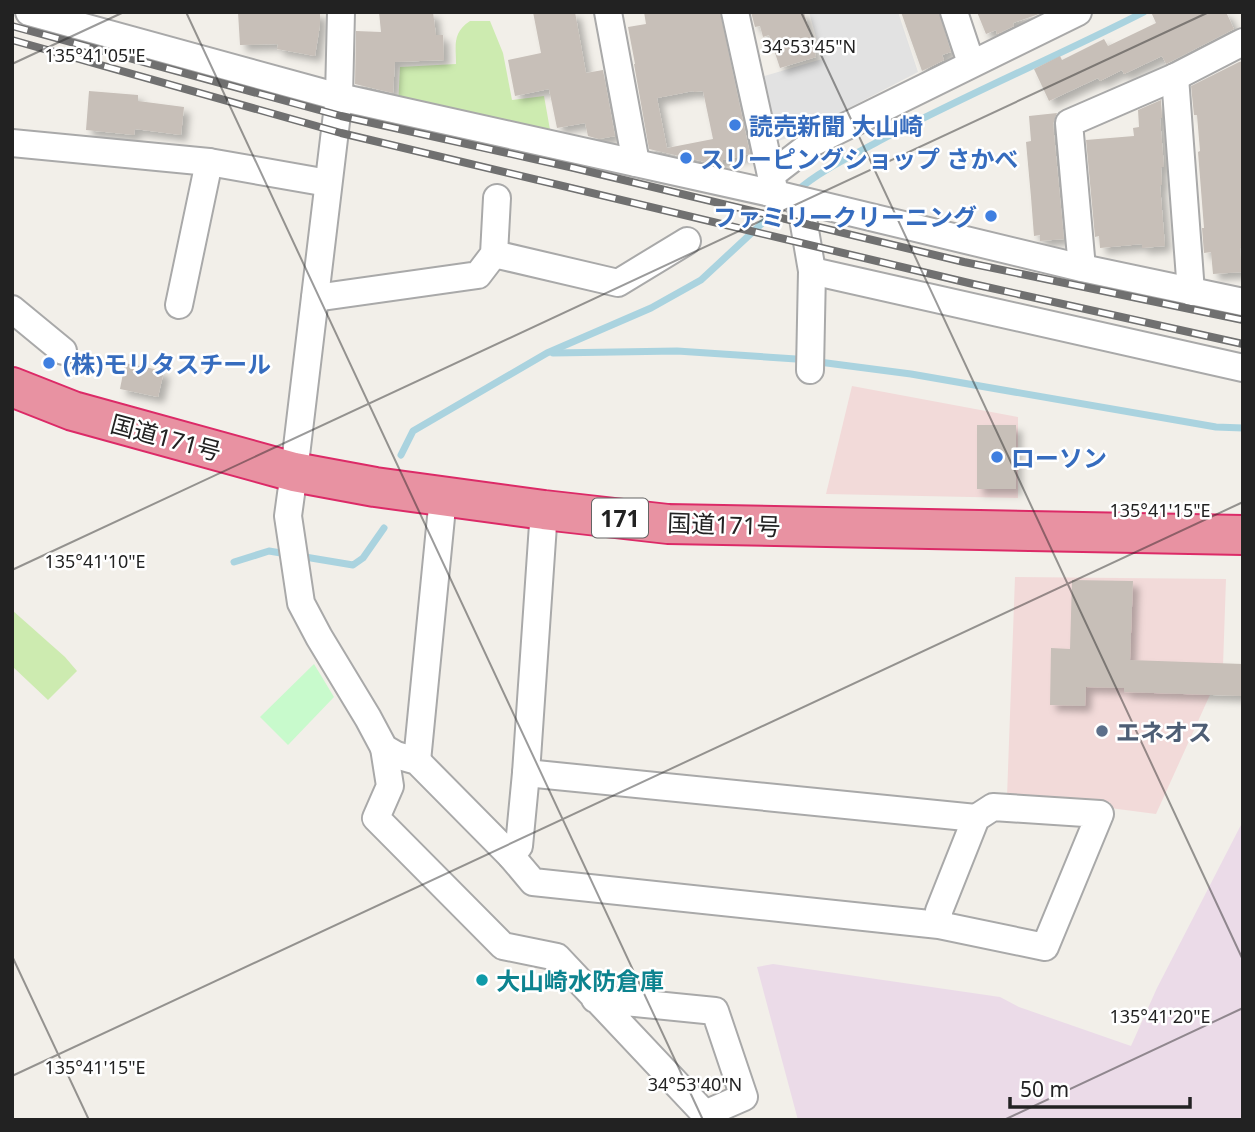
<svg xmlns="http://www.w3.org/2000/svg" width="1255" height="1132" viewBox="0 0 1255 1132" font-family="'Noto Sans','Noto Sans JP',sans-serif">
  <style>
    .commercial { fill: #f2dad9 }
    .industrial { fill: #ebdbe8 }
    .grass { fill: #cdebb0 }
    .park { fill: #c8facc }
    .parking { fill: #e2e2e2 }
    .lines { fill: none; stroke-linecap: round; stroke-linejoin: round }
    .stream { stroke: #aad3df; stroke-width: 7 }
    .building { fill: #c7bfb8; fill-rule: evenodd; filter: url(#shadow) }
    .minor-casing { stroke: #a9a9a9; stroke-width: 30 }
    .highway-casing { stroke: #dc2a67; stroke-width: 42 }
    .minor { stroke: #fff; stroke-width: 26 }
    .highway { stroke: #e892a2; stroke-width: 38 }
    .rail-casing { stroke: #707070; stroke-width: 8 }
    .rail { stroke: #fff; stroke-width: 5; stroke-dasharray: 16; stroke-linecap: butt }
    .ticks { fill: none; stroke: #222; stroke-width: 2; stroke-opacity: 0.45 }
    .shop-dot { fill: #3f7fe0; stroke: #fff; stroke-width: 2.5 }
    .service-dot { fill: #5c6f8a; stroke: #fff; stroke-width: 2.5 }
    .culture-dot { fill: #0f9aa8; stroke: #fff; stroke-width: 2.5 }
    .labels { text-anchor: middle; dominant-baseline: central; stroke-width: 5; stroke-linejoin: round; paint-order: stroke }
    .shield { fill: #fff; stroke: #646464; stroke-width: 2 }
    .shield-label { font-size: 23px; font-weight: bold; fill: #222 }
    .shop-label { font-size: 24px; font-weight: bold; fill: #366cbe; stroke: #fff; text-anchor: start }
    .street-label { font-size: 24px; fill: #222; stroke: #fff }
    .service-label { font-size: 24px; font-weight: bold; fill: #4e5e75; stroke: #fff; text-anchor: start }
    .culture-label { font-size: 24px; font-weight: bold; fill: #0d838f; stroke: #fff; text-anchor: start }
    .ticks-label { font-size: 18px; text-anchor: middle; fill: #222; stroke: #fff; stroke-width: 5; stroke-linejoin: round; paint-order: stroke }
  </style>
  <defs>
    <filter id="shadow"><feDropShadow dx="6" dy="6" stdDeviation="3.5" flood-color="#0004"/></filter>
  </defs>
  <rect width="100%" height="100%" fill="#f2efe9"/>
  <g class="commercial">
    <polygon points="852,386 1018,417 1018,498 826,494"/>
    <polygon points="1015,577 1226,579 1223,666 1156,814 1110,808 1110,802 1007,797"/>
  </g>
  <polygon class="industrial" points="1243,821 1243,1120 798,1120 757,967 773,964 1000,997 1019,1007 1131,1046 1157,988"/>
  <g class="grass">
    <path d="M 470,21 L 490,21 L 503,53 L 512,100 L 544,96 L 552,141 L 398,107 L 400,67 L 456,64 C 456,45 452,33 470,21 Z"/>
    <polygon points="12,610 65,657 77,671 48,700 12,666"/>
  </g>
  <polygon class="park" points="314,664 334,697 288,745 260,717"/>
  <polygon class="parking" points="809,12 898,12 918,72 797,135 775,142 761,77 822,59"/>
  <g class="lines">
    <g class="stream">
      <path d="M 797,191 C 819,171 852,156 879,141 C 965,95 1056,57 1144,12"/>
      <polyline points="553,353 677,351 796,359 911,374 1216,427 1243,428"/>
      <polyline points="401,455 413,431 547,353 651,308 701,280 785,202"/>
      <polyline points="234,562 269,551 353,565 363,558 384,528"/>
    </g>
  </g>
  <g class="building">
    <polygon points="238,12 320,12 320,25 315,56 277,49 278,44 240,45"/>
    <polygon points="379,12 433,12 436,35 443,35 444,60 395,62 393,93 355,84 356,31 381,32"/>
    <polygon points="533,12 575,12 586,73 603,70 615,136 599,139 588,136 585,123 557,128 549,89 515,96 508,60 541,53"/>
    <path d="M 644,12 L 720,12 L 750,154 L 723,160 L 723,162 L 714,164 L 649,149 L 634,64 L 635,64 L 628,27 L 646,24 ZM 693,91 L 694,92 L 703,91 L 713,139 L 667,148 L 657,98 Z"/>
    <polygon points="751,12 804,12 816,57 780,68 769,35 763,37 760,26 755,27"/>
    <polygon points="901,12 939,12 951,52 942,55 944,60 922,71"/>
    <polygon points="977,12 1038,12 1039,14 1013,23 1014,26 997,34 996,30 986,34"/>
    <polygon points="1151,12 1226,12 1234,29 1166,64 1162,56 1124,74 1122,70 1100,81 1098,78 1049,101 1034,69 1060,56 1062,60 1104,39 1108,46 1156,23"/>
    <polygon points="1243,61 1243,246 1240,247 1242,272 1213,274 1211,252 1204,253 1202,228 1204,228 1198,152 1200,151 1197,115 1194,115 1191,86 1239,62"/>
    <polygon points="89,91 138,95 138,101 184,107 181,135 135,129 134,135 86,130"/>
    <polygon points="1161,100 1162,118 1160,118 1164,167 1161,167 1162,185 1160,185 1165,246 1142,248 1142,244 1100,248 1099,236 1095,237 1086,140 1134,136 1133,128 1139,127 1138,110"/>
    <polygon points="1057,113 1053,124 1064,239 1040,241 1040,235 1034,236 1031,197 1026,142 1031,141 1029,116"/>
    <polygon points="125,363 164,371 158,397 120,389"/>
    <rect x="977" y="425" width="39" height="64"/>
    <polygon points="1072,580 1133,581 1130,660 1243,664 1243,696 1124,692 1124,688 1086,687 1085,706 1050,705 1051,648 1070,649"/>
  </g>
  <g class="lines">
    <g class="minor-casing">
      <g id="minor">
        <polyline points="29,12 339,97 775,194 1082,268 1243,302"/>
        <polyline points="341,12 339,97 294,472 288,516 301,603 319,637 368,718 384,748 396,755 417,761 511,856 533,882 939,925 1045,947 1100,814 993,807 976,818 939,911 939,925"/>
        <polyline points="608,12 636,163"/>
        <polyline points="735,12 774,189"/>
        <polyline points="954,12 971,63"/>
        <polyline points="1175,77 1191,292"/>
        <polyline points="12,143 209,162 328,183"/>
        <polyline points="771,175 814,142 1078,12"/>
        <polyline points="800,201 812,271 810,370"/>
        <polyline points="494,254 618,283 687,241"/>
        <polyline points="1082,268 1069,123 1175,77 1243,42"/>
        <polyline points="812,271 1243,368"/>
        <polyline points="315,298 478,275 494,254 497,198"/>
        <polyline points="179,305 209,162"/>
        <polyline points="12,309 63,351"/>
        <polyline points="384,748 390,786 376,818 503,946 557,957 705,1114 744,1097 715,1011 595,999"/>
        <polyline points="417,761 443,497"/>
        <polyline points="526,773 976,818"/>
        <polyline points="511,856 519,846 526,773 544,510"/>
      </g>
    </g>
    <g class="highway-casing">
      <polyline id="highway" points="12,387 73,411 294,472 375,487 544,510 668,524 1243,535"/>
    </g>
    <use href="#minor" class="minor"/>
    <use href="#highway" class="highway"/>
    <g class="rail-casing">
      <g id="rail">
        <polyline points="12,26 341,116 574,168 964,262 1243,320"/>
        <polyline points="12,40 341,133 973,284 1243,344"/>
      </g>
    </g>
    <use href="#rail" class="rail"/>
  </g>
  <path class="ticks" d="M 186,12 L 703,1120M 801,12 L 1243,960M 12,64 L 124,12M 12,570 L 1209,12M 12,956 L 89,1120M 12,1076 L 1243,502M 1004,1120 L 1243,1008"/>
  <g class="shop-dot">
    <circle cx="735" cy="125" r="7"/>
    <circle cx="686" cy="158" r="7"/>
    <circle cx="991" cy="216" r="7"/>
    <circle cx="49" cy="363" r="7"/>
    <circle cx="997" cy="457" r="7"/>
  </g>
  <circle class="service-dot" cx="1102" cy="731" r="7"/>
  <circle class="culture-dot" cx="482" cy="980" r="7"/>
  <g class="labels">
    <rect class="shield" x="592" y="498.5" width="56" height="39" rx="5"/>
    <g class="shield-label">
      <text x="620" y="518">171</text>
    </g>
    <g class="shop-label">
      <text x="749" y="125">読売新聞 大山崎</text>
      <text x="700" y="158">スリーピングショップ さかべ</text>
      <text x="977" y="216" text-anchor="end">ファミリークリーニング</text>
      <text x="63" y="363">(株)モリタスチール</text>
      <text x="1011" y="457">ローソン</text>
    </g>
    <g class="street-label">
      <text transform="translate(166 437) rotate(15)">国道171号</text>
      <text transform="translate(724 524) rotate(2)">国道171号</text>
    </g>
    <g class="service-label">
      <text x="1116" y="731">エネオス</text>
    </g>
    <g class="culture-label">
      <text x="496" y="980">大山崎水防倉庫</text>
    </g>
  </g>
  <g class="ticks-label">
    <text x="809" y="53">34°53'45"N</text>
    <text x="95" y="62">135°41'05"E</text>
    <text x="1160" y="517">135°41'15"E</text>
    <text x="95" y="568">135°41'10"E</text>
    <text x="1160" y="1023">135°41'20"E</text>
    <text x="95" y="1074">135°41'15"E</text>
    <text x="695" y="1091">34°53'40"N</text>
  </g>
  <rect width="1255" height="1132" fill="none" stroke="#222222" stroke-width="28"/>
  <path d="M1010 1097v10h180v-10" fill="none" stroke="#222222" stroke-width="3.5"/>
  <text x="1020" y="1097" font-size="21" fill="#222222" stroke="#ffffff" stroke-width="5" paint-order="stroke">50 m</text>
</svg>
